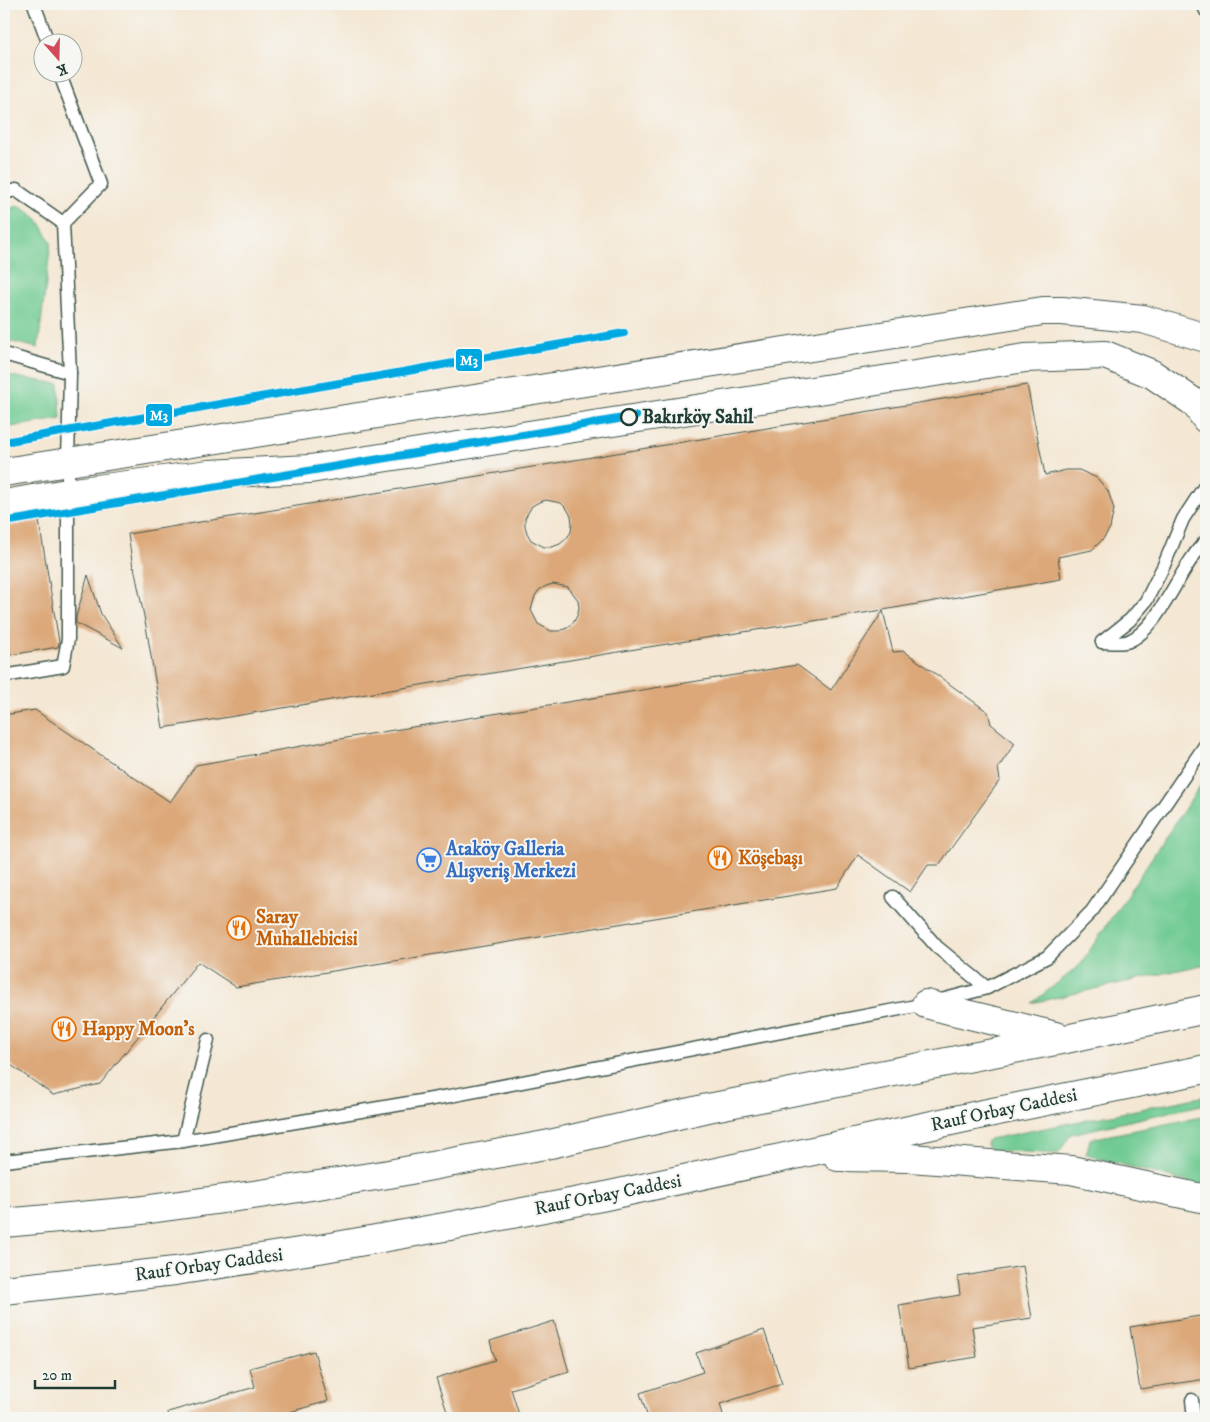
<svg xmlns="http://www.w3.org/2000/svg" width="1210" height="1422" viewBox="0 0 1210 1422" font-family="'IM FELL DW Pica',serif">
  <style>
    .green { fill: #70ca92; stroke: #488463 }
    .building { fill: #dca879; fill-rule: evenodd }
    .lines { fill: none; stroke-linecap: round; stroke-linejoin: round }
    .service-casing { stroke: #3f564c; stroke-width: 15 }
    .tertiary-casing { stroke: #3f564c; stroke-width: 30 }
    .trunk-casing { stroke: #3f564c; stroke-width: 30 }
    .service { stroke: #fff; stroke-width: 12 }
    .tertiary { stroke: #fff; stroke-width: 28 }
    .trunk { stroke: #fff; stroke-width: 28 }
    .metro-1-casing { stroke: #f6f6f2; stroke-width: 11 }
    .metro-1 { stroke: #00a8e1; stroke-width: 8 }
    .stop-dot { fill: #f6f6f2; stroke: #1f3d34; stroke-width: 2.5 }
    .labels { text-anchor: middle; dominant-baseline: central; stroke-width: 4; stroke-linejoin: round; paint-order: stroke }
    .stop-label { font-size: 19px; font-weight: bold; fill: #1f3d34; stroke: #f6f6f2; text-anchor: start }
    .shop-label { font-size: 19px; font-weight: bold; fill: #366cbe; stroke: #f6f6f2; text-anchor: start }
    .food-label { font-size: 19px; font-weight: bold; fill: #c56008; stroke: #f6f6f2; text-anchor: start }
    .street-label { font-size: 19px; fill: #1f3d34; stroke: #f6f6f2 }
    .line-badge { stroke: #f6f6f2; stroke-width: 2 }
    .badge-label { font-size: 14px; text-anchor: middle; font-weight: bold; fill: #fff }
  </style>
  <rect width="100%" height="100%" fill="#f6f6f2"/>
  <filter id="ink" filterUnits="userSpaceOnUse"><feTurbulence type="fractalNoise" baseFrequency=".02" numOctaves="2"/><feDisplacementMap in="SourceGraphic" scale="10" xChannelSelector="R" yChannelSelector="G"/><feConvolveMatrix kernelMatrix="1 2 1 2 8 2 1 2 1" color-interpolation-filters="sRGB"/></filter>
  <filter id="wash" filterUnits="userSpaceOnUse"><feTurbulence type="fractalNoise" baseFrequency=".0096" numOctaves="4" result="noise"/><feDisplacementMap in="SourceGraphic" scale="20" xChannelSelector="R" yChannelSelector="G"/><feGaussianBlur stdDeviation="1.12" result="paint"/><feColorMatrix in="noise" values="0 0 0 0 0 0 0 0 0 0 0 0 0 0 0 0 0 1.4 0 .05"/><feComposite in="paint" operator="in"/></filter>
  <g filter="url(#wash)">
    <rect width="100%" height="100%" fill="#f4e7d3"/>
    <g class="green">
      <polygon points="20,206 38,219 51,242 38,348 4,340 4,209"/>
      <polygon points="4,375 59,384 61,419 4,428"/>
      <polygon points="1206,777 1206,964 1032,1003 1079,966"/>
      <polygon points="1206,1096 1206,1104 1071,1134 1058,1154 991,1150 987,1145 987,1141 990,1139"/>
      <polygon points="1206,1116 1206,1187 1086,1155 1090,1139"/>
    </g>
    <g id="blocks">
      <g class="building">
        <path d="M 1027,385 L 1045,475 L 1066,470 L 1079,470 L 1097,478 L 1108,491 L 1114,509 L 1110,528 L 1103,539 L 1092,550 L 1058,557 L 1061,579 L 883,610 L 642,648 L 163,728 L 146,626 L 134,567 L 133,568 L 128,534 ZM 546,500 L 561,503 L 567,509 L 571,516 L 572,524 L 571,532 L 566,539 L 560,544 L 552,547 L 544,547 L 531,540 L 527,533 L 525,526 L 525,518 L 532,506 L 539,502 ZM 553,584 L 568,587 L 578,600 L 579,608 L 577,616 L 573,623 L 567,628 L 559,631 L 551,631 L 538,624 L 531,610 L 535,596 L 539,590 L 546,586 Z"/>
        <polygon points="39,521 59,642 58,647 4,656 4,527"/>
        <polygon points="88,575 101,614 123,648 76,623 76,617"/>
        <polygon points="883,611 893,652 904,651 988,712 991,724 1015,743 998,768 1000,780 939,865 928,865 910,892 858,855 837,888 236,987 198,962 100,1084 53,1095 4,1060 4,715 35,710 170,802 196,765 363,735 797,665 831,690"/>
        <polygon points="1023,1266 1032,1318 972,1327 977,1357 909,1368 899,1305 960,1295 958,1277"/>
        <polygon points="1206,1315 1206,1349 1203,1349 1206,1379 1140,1389 1130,1327"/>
        <polygon points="554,1321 569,1372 511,1389 520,1418 449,1418 436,1378 495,1360 490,1341"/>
        <polygon points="764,1330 782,1384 720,1404 724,1418 648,1418 640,1393 703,1372 696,1353"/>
        <polygon points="314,1351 328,1401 269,1418 169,1418 168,1412 255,1387 250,1368"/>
      </g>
    </g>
  </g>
  <g filter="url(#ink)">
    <use href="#blocks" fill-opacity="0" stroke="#3f564c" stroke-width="1"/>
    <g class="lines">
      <g class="service-casing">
        <g id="service">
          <polyline points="34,4 48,42"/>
          <polyline points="1203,4 1206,11"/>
          <polyline points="59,72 101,184 63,223"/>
          <polyline points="4,193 16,190 63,223 70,373 4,354"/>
          <polyline points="1102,642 1130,620 1146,601 1164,565 1183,519 1206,484"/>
          <path d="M 1102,642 C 1110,642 1122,644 1129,641 C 1161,627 1179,567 1206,541"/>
          <polyline points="4,676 63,666 68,639 68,462 70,373"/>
          <polyline points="893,897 937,947 987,988"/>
          <polyline points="183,1141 208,1040"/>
          <polyline points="4,1161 183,1141 450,1096 926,1004 987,988 1047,957 1092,911 1206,744"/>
          <polyline points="1192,1400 1194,1418"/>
        </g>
      </g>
      <g class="tertiary-casing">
        <g id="tertiary">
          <polyline points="4,472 1043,311 1062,311 1143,319 1206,338"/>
          <polyline points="4,504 67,493 209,474 310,469 1025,358 1105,355 1152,374 1195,403 1206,419"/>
        </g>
      </g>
      <g class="trunk-casing">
        <g id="trunk">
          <path d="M 926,1004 C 971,1016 1015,1025 1059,1037"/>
          <polyline points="838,1157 910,1158 1071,1170 1206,1199"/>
          <polyline points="4,1223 135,1211 260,1194 389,1174 550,1144 708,1108 1066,1039 1206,1009"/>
          <polyline points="4,1290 175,1271 319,1249 450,1226 601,1197 983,1114 1206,1069"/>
        </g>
      </g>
      <use href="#service" class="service"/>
      <use href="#tertiary" class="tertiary"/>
      <use href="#trunk" class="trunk"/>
      <g class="metro-1-casing">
        <g id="metro-1">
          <polyline points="4,442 624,333"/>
          <polyline points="4,522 636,416"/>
        </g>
      </g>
      <use href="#metro-1" class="metro-1"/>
    </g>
  </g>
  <defs>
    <g id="restaurant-ring" transform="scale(1.25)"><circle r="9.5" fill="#f6f6f2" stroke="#e8710a" stroke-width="1.5"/><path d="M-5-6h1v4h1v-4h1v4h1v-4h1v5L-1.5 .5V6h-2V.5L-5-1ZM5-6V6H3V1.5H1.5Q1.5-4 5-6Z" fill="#e8710a"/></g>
    <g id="supermarket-ring" transform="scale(1.25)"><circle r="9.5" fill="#f6f6f2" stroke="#3f7fe0" stroke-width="1.5"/><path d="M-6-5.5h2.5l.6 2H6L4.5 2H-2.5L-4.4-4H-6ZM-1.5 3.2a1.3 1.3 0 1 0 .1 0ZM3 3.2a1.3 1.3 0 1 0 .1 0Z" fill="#3f7fe0"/></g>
  </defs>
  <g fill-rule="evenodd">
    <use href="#restaurant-ring" x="720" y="858"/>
    <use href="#supermarket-ring" x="429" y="860"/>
    <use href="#restaurant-ring" x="239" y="928"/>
    <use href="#restaurant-ring" x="64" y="1029"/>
  </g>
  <circle class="stop-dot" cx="629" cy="417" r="8"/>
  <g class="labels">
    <g class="stop-label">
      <text x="642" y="417">Bakırköy Sahil</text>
    </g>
    <g class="shop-label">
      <text x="446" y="849">Ataköy Galleria<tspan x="446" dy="22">Alışveriş Merkezi</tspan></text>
    </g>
    <g class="food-label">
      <text x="738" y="858">Köşebaşı</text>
      <text x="256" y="917">Saray<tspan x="256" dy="22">Muhallebicisi</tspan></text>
      <text x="82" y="1029">Happy Moon's</text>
    </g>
    <g class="street-label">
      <text transform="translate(1004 1110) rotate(-12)">Rauf Orbay Caddesi</text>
      <text transform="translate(608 1195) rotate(-11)">Rauf Orbay Caddesi</text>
      <text transform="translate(209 1265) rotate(-8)">Rauf Orbay Caddesi</text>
    </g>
  </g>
  <g class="line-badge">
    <rect x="455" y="348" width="28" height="24" rx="5" fill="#00a8e1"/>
    <rect x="145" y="403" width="28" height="24" rx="5" fill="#00a8e1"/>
  </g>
  <g class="badge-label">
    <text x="469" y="365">M3</text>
    <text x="159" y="420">M3</text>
  </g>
  <rect width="1210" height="1422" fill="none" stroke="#f6f6f2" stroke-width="20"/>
  <g transform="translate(58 58) rotate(160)"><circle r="24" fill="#f6f6f2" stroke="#a0aca6"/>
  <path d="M0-4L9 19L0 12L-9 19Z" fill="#d1495b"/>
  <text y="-8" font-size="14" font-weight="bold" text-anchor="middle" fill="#1f3d34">K</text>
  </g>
  <path d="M35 1380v8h80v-8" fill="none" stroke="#1f3d34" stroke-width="2.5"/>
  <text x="42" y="1380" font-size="15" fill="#1f3d34" stroke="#f6f6f2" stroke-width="4" paint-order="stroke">20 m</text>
</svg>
